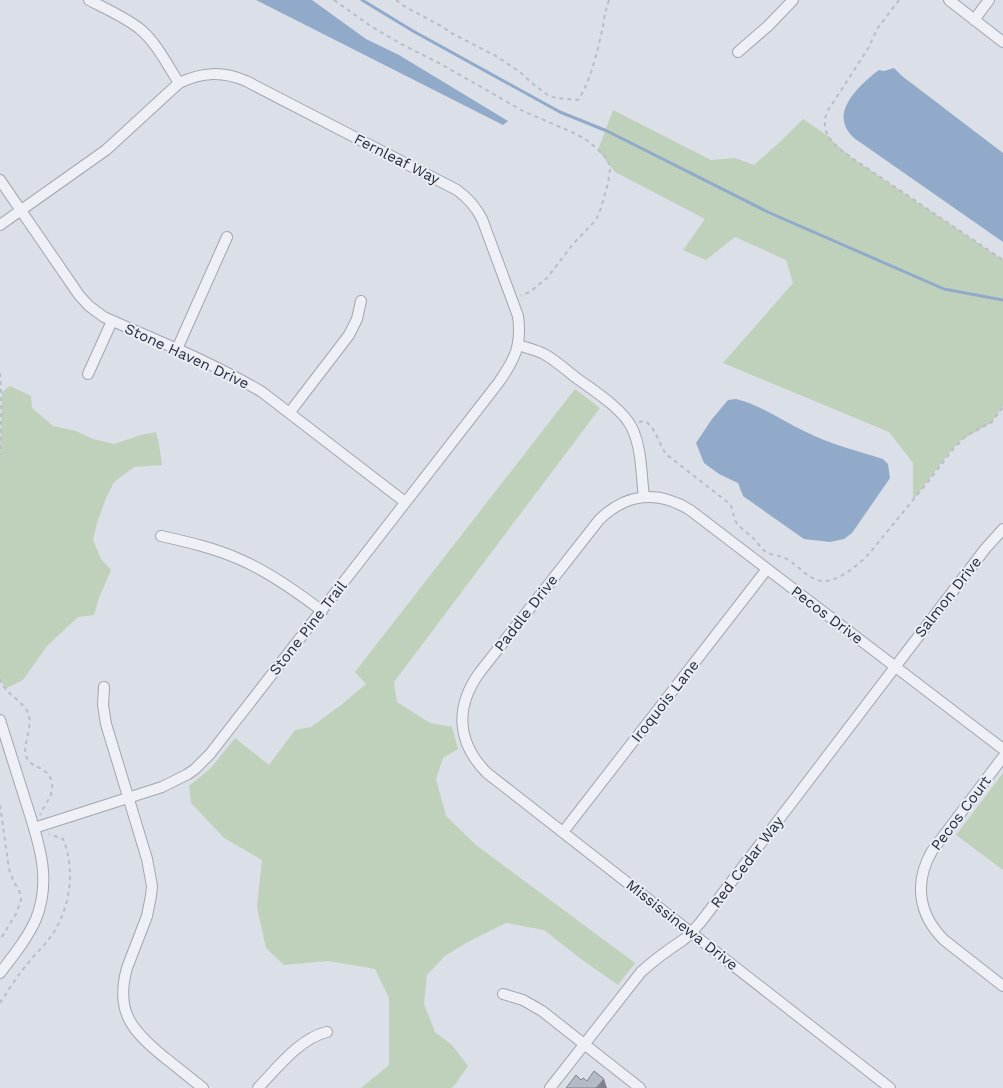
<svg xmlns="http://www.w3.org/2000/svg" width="1003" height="1088" viewBox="0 0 1003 1088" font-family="'Work Sans',sans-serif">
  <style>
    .green { fill: #c0d1bb }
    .water { fill: #92aaca }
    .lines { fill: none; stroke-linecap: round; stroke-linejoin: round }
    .stream { stroke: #92aaca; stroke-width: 3 }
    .minor-casing { stroke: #a0a6b1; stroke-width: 12 }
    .path { stroke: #b9bdc5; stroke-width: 2; stroke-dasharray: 4 4; stroke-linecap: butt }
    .minor { stroke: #eef0f5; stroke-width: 10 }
    .shaded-wall { fill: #7f828b }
    .building { fill: #b5bac7; stroke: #7f828b }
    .labels { text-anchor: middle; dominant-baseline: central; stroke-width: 4; stroke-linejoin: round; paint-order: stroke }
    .street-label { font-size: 15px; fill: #242c3d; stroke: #eaeef4 }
  </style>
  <rect width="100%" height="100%" fill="#dbdfe7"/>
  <g class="green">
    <polygon points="613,110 711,160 735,158 754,165 781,141 803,119 828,136 831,140 852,158 1003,260 1003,406 992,422 960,441 949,453 913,500 913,463 889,432 723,363 793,283 786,260 735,237 706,260 683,250 705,219 615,172 598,150"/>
    <polygon points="10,386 31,396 32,408 53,426 76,431 93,439 114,444 141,435 156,432 159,444 162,465 134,467 114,482 106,498 97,523 93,540 101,559 111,570 99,598 94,615 78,617 47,646 23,680 5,689 0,678 0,460 2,392"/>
    <polygon points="575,389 600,408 394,682 397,702 430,723 452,727 458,749 443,758 436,779 446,816 476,845 635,963 618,985 581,959 544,930 506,923 466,943 445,956 427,975 424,1004 435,1032 452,1045 468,1066 454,1086 451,1088 361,1088 389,1065 389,998 375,969 328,961 284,965 266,948 257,907 262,860 224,838 191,803 189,786 211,768 235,738 269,765 295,730 311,727 341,705 366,684 355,672"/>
    <polygon points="1003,773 1003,870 956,835"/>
  </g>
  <g class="water">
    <polygon points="256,0 312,0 366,39 399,55 508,121 503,125"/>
    <path d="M 894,68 L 902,76 L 1003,153 L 1003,242 L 854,138 C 849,133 845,128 844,121 C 840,103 865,80 879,70 L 884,71 Z"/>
    <path d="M 736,399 C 761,405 783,421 806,432 C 830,444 857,451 883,459 L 888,464 L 890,478 L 852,533 L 844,539 L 830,542 L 804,539 L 743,496 L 738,483 L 719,474 L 704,463 L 696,443 L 712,419 L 728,400 Z"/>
  </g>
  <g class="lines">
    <polyline class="stream" points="362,0 413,31 560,112 607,131 770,213 944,289 1003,300"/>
    <g class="minor-casing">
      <g id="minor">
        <path d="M 89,0 C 106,9 125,17 140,29 C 156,42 168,66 179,83"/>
        <polyline points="949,0 1003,42"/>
        <polyline points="974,20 989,0"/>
        <polyline points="738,52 768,26 793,0"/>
        <path d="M 0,180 L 79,295 L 89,306 L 104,317 C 157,341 212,362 262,392 L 405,502"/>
        <path d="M 0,225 L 106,150 L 179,83 C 203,72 222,71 246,81 L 457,190 C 468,198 476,207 482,219 L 518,316 C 522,345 515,359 499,382 L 210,754 L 195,769 L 188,774 L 162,787 L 34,828"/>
        <path d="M 518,345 C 527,348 536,350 544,354 C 555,360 565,369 575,377 C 593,390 623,409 632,428 C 642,449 641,474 644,497"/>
        <polyline points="177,349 227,237"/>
        <polyline points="88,374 112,321"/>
        <polyline points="290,412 349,335 357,319 361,301"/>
        <path d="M 161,536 C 188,542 214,548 239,559 C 269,572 296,591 322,611"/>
        <path d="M 104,687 L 103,705 L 106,724 L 147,859 L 152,886 L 151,896 L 147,916 L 127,968 C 115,1011 131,1030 164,1057 C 177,1067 190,1078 203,1088"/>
        <path d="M 0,720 C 8,746 16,771 24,796 C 37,838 53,876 36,919 C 27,939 13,956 0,973"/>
        <path d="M 1003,757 L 932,851 C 914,882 918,914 944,940 L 1003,986"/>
        <polyline points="563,832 767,569"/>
        <polyline points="503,994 523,1000 542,1011 640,1088"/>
        <path d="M 258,1088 C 277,1068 300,1038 327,1032"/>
        <path d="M 550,1088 L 641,972 C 654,960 668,950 683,940 C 690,935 695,928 700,923 L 985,549 L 1003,529"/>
        <path d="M 890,1088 L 487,773 C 456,742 455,706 480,672 L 599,520 C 626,493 658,490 690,510 L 1003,749"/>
      </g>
    </g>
    <g class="path">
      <polyline points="334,0 372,27 403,45 439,63 523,111 574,133 588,141 605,156 608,160 610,170 608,183 601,208 596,220 573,244 547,278 531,291 521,296"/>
      <path d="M 396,0 L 404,6 L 441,26 L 453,34 L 496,56 L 520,72 L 533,84 L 549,96 L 557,98 L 578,100 C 591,81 598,49 603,26 C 604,17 606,9 609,0"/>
      <path d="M 899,0 L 877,29 L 869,47 L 827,112 C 819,135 835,146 852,158 L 1003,260"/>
      <path d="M 0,373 C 2,400 1,427 0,455"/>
      <path d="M 639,422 L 645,421 C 657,429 658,444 667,455 L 730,504 C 733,509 733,516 736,522 C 741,529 749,534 755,540 C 759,544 761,549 766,552 C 773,556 780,555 787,559 C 797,565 805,575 815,579 C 833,588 856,566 868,555 L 931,478 L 954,448 L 966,436 L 992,422 L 1003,407"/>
      <path d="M 0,679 C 4,693 19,698 27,711 C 35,725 22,743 26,756 C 30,769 49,766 52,783 C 54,797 44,804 40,815"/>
      <polyline points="0,805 9,869 13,880 20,893 21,900 16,914 0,940"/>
      <path d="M 0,1003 C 9,989 18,975 29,962 C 36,953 45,945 52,935 C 70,908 76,870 63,839 L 49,834"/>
    </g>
    <use href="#minor" class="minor"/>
  </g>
  <polygon class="shaded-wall" points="604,1079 607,1088 596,1088"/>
  <polygon class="building" points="594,1071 604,1079 596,1088 566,1088 576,1075 581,1080 583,1078 587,1081"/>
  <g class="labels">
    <g class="street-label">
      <text transform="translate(397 159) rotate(27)">Fernleaf Way</text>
      <text transform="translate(187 356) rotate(25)">Stone Haven Drive</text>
      <text transform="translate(948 597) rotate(-52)">Salmon Drive</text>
      <text transform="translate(526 613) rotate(-52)">Paddle Drive</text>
      <text transform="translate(827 615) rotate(37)">Pecos Drive</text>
      <text transform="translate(308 628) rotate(-52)">Stone Pine Trail</text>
      <text transform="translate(665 701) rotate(-52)">Iroquois Lane</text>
      <text transform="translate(961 813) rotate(-53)">Pecos Court</text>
      <text transform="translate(747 862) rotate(-53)">Red Cedar Way</text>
      <text transform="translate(682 925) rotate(38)">Mississinewa Drive</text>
    </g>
  </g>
</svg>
